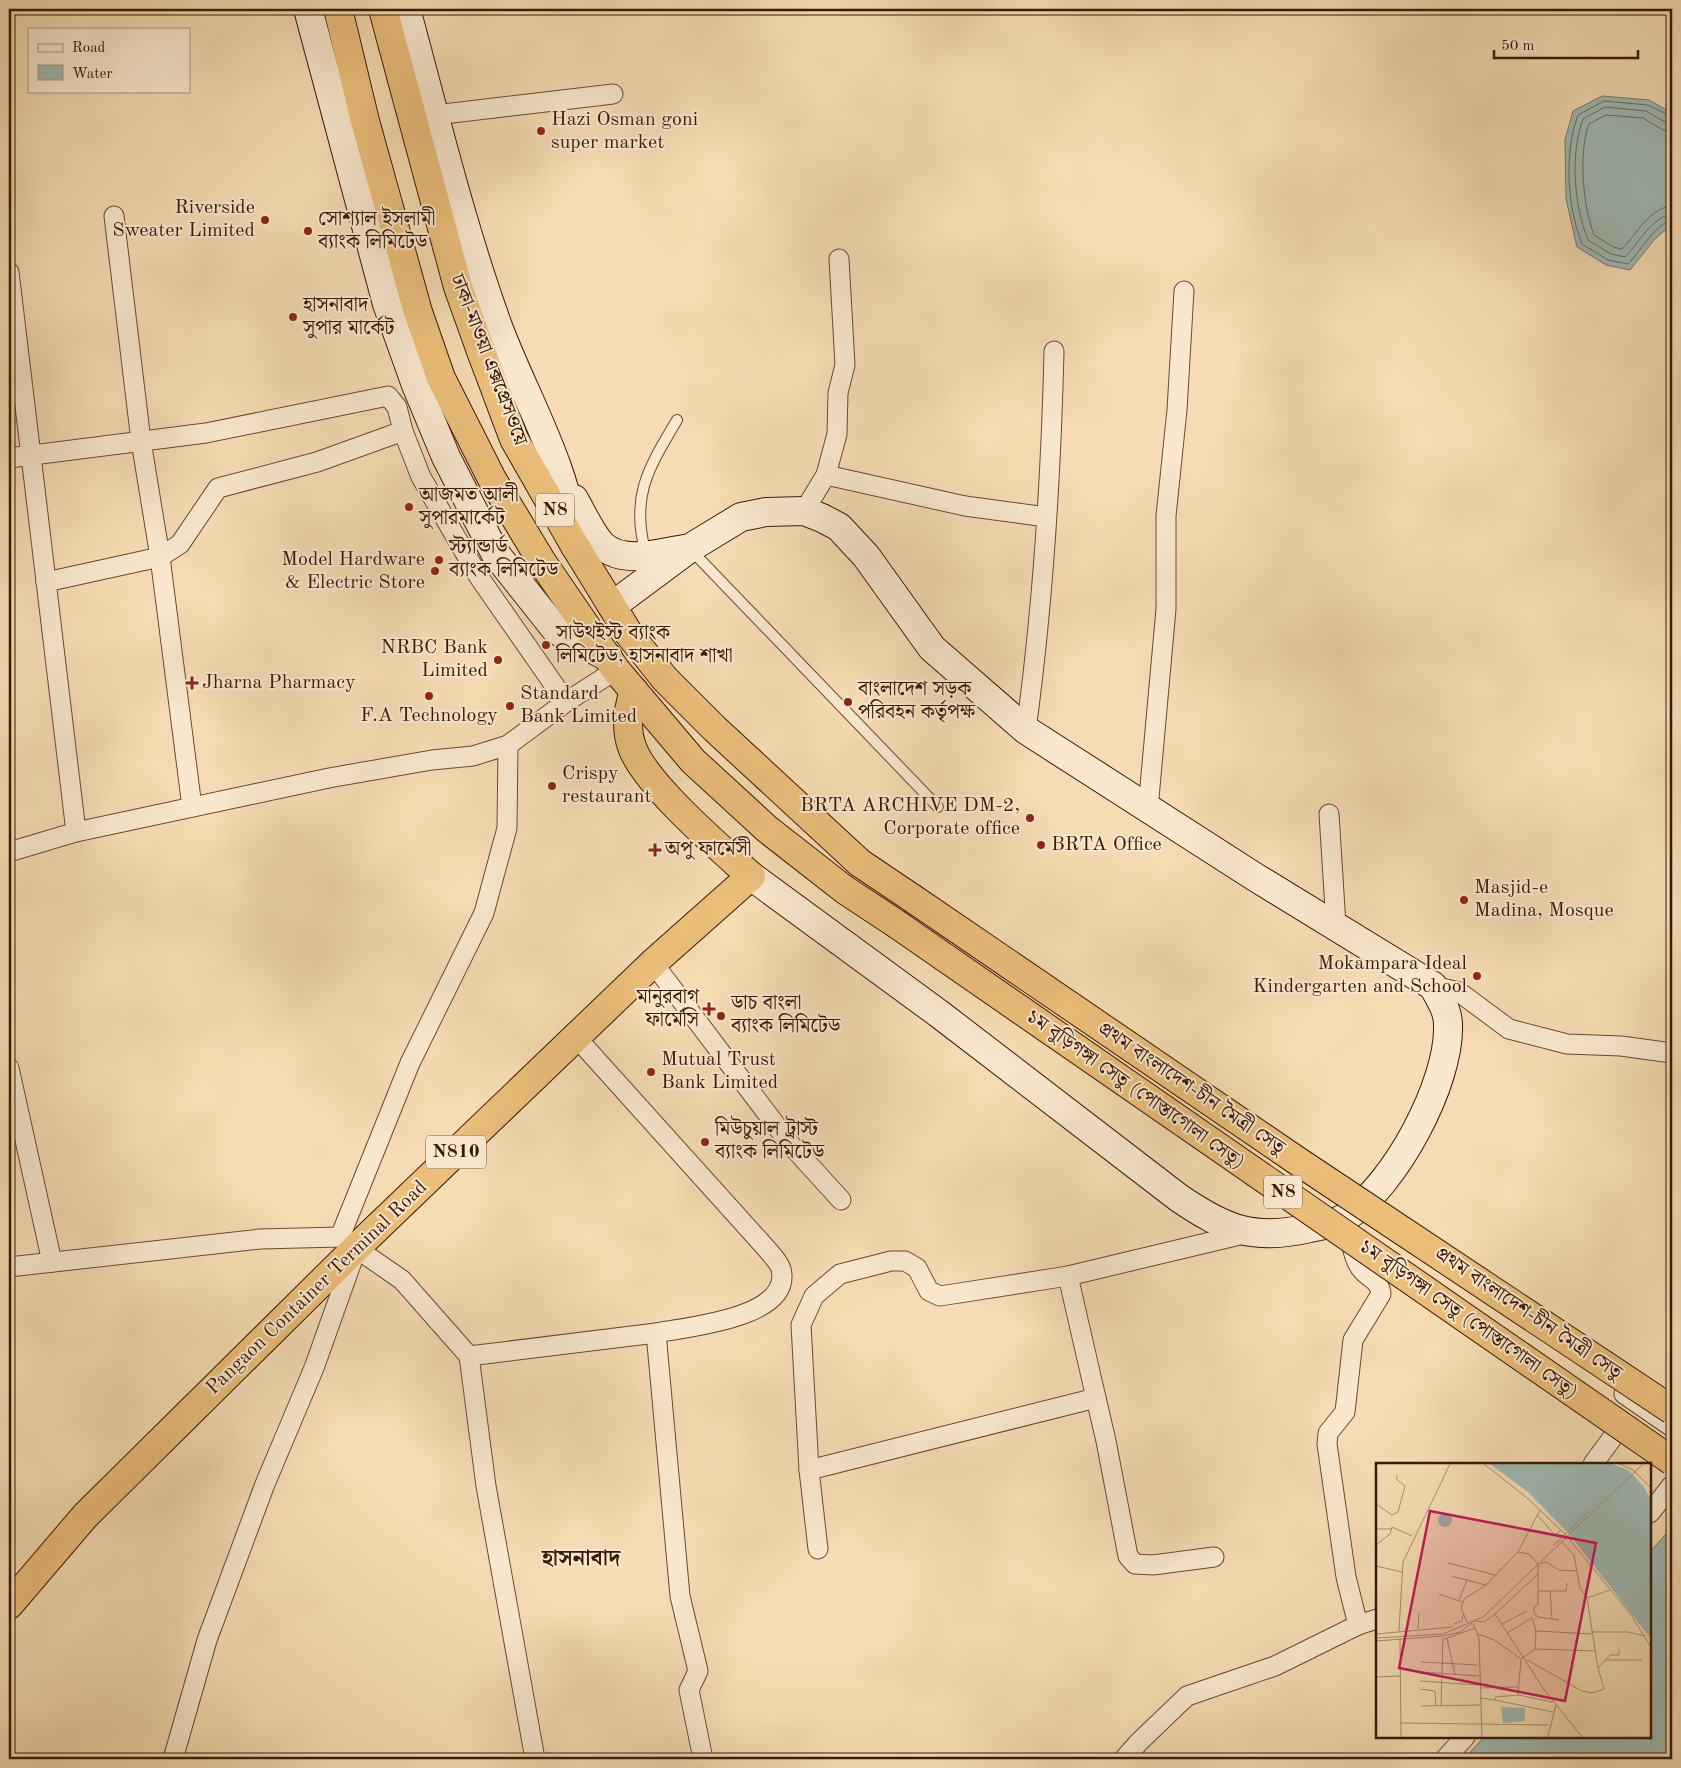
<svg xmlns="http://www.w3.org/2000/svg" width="1681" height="1768" viewBox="0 0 1681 1768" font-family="'Old Standard TT','Noto Serif Bengali',serif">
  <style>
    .water { fill: #9fbab6; stroke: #777a70 }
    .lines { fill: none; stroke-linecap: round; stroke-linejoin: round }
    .shore { stroke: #6c6a5e; stroke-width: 1 }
    .service-casing { stroke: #694a32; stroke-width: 12 }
    .minor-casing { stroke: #694a32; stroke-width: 21 }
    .secondary-casing { stroke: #3a1907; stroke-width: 30 }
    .trunk-casing { stroke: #3a1907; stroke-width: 30 }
    .motorway-casing { stroke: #3a1907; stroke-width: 30 }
    .service { stroke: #f9e8ce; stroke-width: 10 }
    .minor { stroke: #f9e8ce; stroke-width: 19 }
    .secondary { stroke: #f9e8ce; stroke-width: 28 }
    .trunk { stroke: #ebbe7a; stroke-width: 28 }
    .motorway { stroke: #ebbe7a; stroke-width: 28 }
    .motorway-bridge-casing { stroke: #3a1907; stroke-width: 30; stroke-linecap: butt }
    .motorway-bridge { stroke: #ebbe7a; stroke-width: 28 }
    .poi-dot { fill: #8f2418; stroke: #f9e8ce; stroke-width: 2 }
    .labels { text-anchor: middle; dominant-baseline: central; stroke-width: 4; stroke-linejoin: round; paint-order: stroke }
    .shield { fill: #f9e8ce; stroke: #735743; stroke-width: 1 }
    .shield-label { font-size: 19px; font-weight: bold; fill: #3a1907 }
    .poi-label { font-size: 20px; fill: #3a1907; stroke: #f9e8ce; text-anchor: start }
    .street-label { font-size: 20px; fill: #3a1907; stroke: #f9e8ce }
    .quarter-label { font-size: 22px; font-weight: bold; fill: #3a1907; stroke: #f9e8ce }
    .inset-river { fill: none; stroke: #9fbab6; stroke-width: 2.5 }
    .inset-road { fill: none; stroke: #ab8e6f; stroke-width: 1 }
    .view { fill: #c2185b; fill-opacity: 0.15; stroke: #c2185b; stroke-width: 2.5 }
    .inset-edge { fill: none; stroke: #3a1907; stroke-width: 2.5 }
  </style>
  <rect width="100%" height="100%" fill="#f6dcb4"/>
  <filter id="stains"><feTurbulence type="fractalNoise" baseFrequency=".004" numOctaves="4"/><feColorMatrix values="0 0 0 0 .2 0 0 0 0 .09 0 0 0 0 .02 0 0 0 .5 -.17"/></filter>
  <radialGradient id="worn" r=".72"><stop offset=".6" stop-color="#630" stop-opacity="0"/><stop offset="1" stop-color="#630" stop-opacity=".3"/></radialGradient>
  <g class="water">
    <polygon points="1602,96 1649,100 1672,113 1672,224 1654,240 1630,270 1606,265 1577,247 1566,199 1565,140 1573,111"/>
    <polygon points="1672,1527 1672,1759 1464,1759 1484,1737 1650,1737 1650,1552"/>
  </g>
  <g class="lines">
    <g class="shore">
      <path d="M 1672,117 L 1648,105 L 1604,101 L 1578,115 C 1564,153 1567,206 1582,244 L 1608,260 L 1628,264 C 1639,253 1657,222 1672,220"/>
      <path d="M 1672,124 L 1665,122 L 1646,111 L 1605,107 L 1583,119 C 1570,155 1574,205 1588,240 L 1611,254 L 1625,257 C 1637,245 1654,215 1672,214"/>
      <path d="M 1672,131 L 1663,130 L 1643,118 L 1606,115 L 1589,124 C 1578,154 1583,206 1594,235 L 1613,247 L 1622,249 C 1636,235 1650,207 1672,206"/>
    </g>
    <g class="service-casing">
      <g id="service">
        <polyline points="690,549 938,807"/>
        <path d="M 646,555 C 630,496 648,469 677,420"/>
      </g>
    </g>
    <g class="minor-casing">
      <g id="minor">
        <polyline points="435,115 613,94"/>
        <polyline points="114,216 141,441 160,557 192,807"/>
        <polyline points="9,272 76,832"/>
        <polyline points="9,458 206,433 388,396 397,407 403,431"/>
        <polyline points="826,475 965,506 1046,517"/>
        <polyline points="804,511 826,475 837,434 838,393 845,365 839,259"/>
        <polyline points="46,582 160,557 180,544 218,488 317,462 403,431 421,477 479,577 566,702"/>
        <path d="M 1026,730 C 1043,605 1051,478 1054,351"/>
        <polyline points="1148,809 1166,609 1166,516 1177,410 1184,291"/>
        <polyline points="1329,814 1336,925"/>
        <polyline points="9,852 76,832 329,778 432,760 473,756 508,745 566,702 616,670"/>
        <polyline points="653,963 791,1145 841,1200"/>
        <polyline points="1433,986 1459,992 1509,1029 1567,1044 1621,1046 1672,1053"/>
        <path d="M 575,1036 L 765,1247 C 770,1253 779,1262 781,1269 C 793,1318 687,1327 656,1333"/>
        <polyline points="9,1068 52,1262"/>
        <path d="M 1350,1235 C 1352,1246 1354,1261 1362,1270 C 1369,1279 1380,1280 1381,1294 L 1353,1340 L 1345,1412 L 1328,1433 L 1327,1444 L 1346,1577 L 1358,1625"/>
        <polyline points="340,1237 410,1063 484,913 507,828 508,745"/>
        <polyline points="9,1267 260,1239 340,1237 402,1280 469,1356 656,1333 680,1596 698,1671 689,1690 703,1759"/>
        <polyline points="469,1356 486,1486 535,1759"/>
        <polyline points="1624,1394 1672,1427"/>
        <polyline points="1096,1398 1106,1441 1128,1556 1135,1564 1153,1565 1214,1557"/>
        <polyline points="1593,1464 1621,1426"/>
        <polyline points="809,1470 1096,1398 1068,1276"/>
        <polyline points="1650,1513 1672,1485"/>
        <polyline points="818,1549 809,1470 801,1325 814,1296 840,1274 891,1261 905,1261 917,1268 929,1291 940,1296 1068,1276 1248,1233"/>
        <polyline points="173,1759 207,1640 265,1484 314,1368 355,1253"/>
        <polyline points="1124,1759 1139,1742 1187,1696 1275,1666 1358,1625 1377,1619"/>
        <polyline points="1445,1759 1465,1737"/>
      </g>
    </g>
    <g class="secondary-casing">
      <g id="secondary">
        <polyline points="308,9 387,304 416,385 446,457 495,553 556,630 608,657"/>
        <path d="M 406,9 C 435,116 461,225 499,329 C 526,400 569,470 575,546"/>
        <path d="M 574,499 C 581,511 592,535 602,545 C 623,565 660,553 684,549"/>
        <path d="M 612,606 L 690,548 L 741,517 L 766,512 L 804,511 L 822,518 L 839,527 L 866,556 L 932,648 L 1026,730 L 1255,877 L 1433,986 C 1440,999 1448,1010 1448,1025 C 1450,1083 1395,1185 1346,1217 C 1336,1223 1322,1226 1310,1228 C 1254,1241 1226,1230 1179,1198 L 938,1013 L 751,876"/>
      </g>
    </g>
    <g class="trunk-casing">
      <path id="trunk" d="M 9,1605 L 85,1516 L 357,1247 L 653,963 L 751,876 C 720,848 645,784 632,747 C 625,728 628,709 634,691"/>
    </g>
    <g class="motorway-casing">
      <g id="motorway">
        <polyline points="338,9 365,121 418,312 441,378 492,479 542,562 616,670 693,761 767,829 845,890 895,923"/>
        <polyline points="383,9 458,287 482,354 514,439 575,546 629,634 665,679 715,729 860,863 912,898"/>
      </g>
    </g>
    <use href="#service" class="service"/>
    <use href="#minor" class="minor"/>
    <use href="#secondary" class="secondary"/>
    <use href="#trunk" class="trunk"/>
    <use href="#motorway" class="motorway"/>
    <g class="motorway-bridge-casing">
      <g id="motorway-bridge">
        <polyline points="912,898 1296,1160 1672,1410"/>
        <polyline points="895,923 1672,1461"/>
      </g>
    </g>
    <use href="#motorway-bridge" class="motorway-bridge"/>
  </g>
  <g class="poi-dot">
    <circle cx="541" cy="131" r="5"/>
    <circle cx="265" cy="220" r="5"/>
    <circle cx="308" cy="231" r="5"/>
    <circle cx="293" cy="317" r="5"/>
    <circle cx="409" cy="507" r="5"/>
    <circle cx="439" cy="560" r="5"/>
    <circle cx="435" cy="571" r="5"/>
    <circle cx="546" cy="645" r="5"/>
    <circle cx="498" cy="660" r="5"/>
    <path d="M189.5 675.5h5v5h5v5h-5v5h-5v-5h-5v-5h5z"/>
    <circle cx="429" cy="696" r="5"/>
    <circle cx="848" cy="702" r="5"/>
    <circle cx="510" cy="706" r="5"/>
    <circle cx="552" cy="786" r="5"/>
    <circle cx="1030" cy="818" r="5"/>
    <circle cx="1041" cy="845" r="5"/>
    <path d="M652.5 842.5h5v5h5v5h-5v5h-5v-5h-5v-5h5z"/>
    <circle cx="1464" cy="900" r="5"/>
    <circle cx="1477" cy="976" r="5"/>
    <path d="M706.5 1001.5h5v5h5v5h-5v5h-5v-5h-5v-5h5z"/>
    <circle cx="721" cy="1016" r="5"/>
    <circle cx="651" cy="1072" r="5"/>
    <circle cx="705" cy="1142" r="5"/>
  </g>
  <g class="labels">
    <g class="shield">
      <rect x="536" y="493.5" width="38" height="33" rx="4"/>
      <rect x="426" y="1135.5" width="60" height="33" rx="4"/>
      <rect x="1264" y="1175.5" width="38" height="33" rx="4"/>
    </g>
    <g class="shield-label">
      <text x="555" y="510">N8</text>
      <text x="456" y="1152">N810</text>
      <text x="1283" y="1192">N8</text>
    </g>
    <g class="poi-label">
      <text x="551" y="120">Hazi Osman goni<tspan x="551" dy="23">super market</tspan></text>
      <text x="255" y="208" text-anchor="end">Riverside<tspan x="255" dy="23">Sweater Limited</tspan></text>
      <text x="318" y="220">সোশ্যাল ইসলামী<tspan x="318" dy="23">ব্যাংক লিমিটেড</tspan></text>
      <text x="303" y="306">হাসনাবাদ<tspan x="303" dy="23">সুপার মার্কেট</tspan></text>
      <text x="419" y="496">আজমত আলী<tspan x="419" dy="23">সুপারমার্কেট</tspan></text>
      <text x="449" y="548">স্ট্যান্ডার্ড<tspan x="449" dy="23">ব্যাংক লিমিটেড</tspan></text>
      <text x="425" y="560" text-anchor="end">Model Hardware<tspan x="425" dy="23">&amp; Electric Store</tspan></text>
      <text x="556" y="634">সাউথইস্ট ব্যাংক<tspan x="556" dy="23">লিমিটেড, হাসনাবাদ শাখা</tspan></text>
      <text x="488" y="648" text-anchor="end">NRBC Bank<tspan x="488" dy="23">Limited</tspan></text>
      <text x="202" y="683">Jharna Pharmacy</text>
      <text x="858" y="690">বাংলাদেশ সড়ক<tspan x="858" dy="23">পরিবহন কর্তৃপক্ষ</tspan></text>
      <text x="520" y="694">Standard<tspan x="520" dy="23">Bank Limited</tspan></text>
      <text x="429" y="716" text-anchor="middle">F.A Technology</text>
      <text x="562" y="774">Crispy<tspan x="562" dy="23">restaurant</tspan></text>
      <text x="1020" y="806" text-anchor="end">BRTA ARCHIVE DM-2,<tspan x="1020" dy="23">Corporate office</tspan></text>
      <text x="1051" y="845">BRTA Office</text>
      <text x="665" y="850">অপু ফার্মেসী</text>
      <text x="1474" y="888">Masjid-e<tspan x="1474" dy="23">Madina, Mosque</tspan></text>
      <text x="1467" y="964" text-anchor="end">Mokampara Ideal<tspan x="1467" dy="23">Kindergarten and School</tspan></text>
      <text x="699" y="998" text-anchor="end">মানুরবাগ<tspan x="699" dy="23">ফার্মেসি</tspan></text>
      <text x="731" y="1004">ডাচ বাংলা<tspan x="731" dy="23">ব্যাংক লিমিটেড</tspan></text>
      <text x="661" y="1060">Mutual Trust<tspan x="661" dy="23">Bank Limited</tspan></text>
      <text x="715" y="1130">মিউচুয়াল ট্রাস্ট<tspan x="715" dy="23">ব্যাংক লিমিটেড</tspan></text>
    </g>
    <g class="street-label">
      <text transform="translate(488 360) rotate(69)">ঢাকা-মাওয়া এক্সপ্রেসওয়ে</text>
      <text transform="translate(1191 1089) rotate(34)">প্রথম বাংলাদেশ-চীন মৈত্রী সেতু</text>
      <text transform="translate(1135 1090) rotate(35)">১ম বুড়িগঙ্গা সেতু (পোস্তাগোলা সেতু)</text>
      <text transform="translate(317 1288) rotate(-44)">Pangaon Container Terminal Road</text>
      <text transform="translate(1528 1314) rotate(34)">প্রথম বাংলাদেশ-চীন মৈত্রী সেতু</text>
      <text transform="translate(1468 1320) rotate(35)">১ম বুড়িগঙ্গা সেতু (পোস্তাগোলা সেতু)</text>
    </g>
    <g class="quarter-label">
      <text x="581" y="1559">হাসনাবাদ</text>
    </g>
  </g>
  <g transform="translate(1376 1463)">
    <rect width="275" height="275" fill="#f6dcb4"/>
    <path d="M 114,1 L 236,1 L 252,7 L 267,23 L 275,36 L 275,176 L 194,72 L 152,29 ZM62 57a7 7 0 1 1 14 0a7 7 0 1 1-14 0ZM 125,244 L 149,245 L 149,258 L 127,260 Z" fill="#9fbab6"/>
    <path class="inset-river" d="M 196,1 L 227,35M 231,40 L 275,83"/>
    <path class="inset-road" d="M 108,1 L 150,34 L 190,72 L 255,152 L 275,184M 244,1 L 257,7 L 275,25M 0,41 L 16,52 L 22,49 L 29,23 L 21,17 L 21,12M 161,52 L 179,72 L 185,67M 0,66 L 16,66M 186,79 L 198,92 L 204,125 L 211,135 L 222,205 L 228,226M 0,82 L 14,71 L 16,64 L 36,73M 177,83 L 214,47M 142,89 L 164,47M 72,100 L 119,112M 164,101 L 170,99 L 183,107 L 200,108M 0,103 L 26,109M 162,111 L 162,141 L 158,144 L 158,150 L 162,154 L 183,157M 75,113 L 110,122M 162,128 L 174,128 L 176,156M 174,128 L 190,128 L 191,120M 63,131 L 86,139M 211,135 L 234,127M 83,137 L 91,117M 99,158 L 108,159 L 119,151 L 167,225 L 206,274M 91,159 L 85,145 L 88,136 L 110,122 L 142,89 L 153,91 L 162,101 L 162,111 L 119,151M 97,160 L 103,175 L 106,274M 78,161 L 86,158 L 87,151M 126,161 L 151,148M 42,166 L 43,150M 23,168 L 27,99 L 74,1M 216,169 L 252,169 L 269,173M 131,170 L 156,155 L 160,168M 0,171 L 76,164M 102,171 L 118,177 L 145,196M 0,175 L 67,171 L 107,154 L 267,1M 24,176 L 25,274M 0,178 L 67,173 L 84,169 L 96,160M 159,186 L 219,188M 151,197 L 206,228 L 216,230 L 228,226M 229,197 L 266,197M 45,199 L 102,202M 222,205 L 234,192 L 243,192 L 243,186M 45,209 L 103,213M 79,212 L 71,175 L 99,165M 0,214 L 24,213M 44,218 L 103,222M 104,225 L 142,224M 44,226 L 59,228 L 60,243M 142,232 L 145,196 L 159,186 L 160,168 L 216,171M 104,235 L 119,237 L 119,234 L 142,232 L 177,239M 119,237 L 177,249M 45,243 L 104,242M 65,243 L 67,176 L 71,175M 25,260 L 173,262M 172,274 L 180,242"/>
    <path class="view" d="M 54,48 L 220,80 L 189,238 L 23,205 Z"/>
    <rect width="275" height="275" class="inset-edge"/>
  </g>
  <rect width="1681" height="1768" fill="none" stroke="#f6dcb4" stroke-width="30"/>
  <rect x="10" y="10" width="1661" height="1748" fill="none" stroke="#3a1907" stroke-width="2.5"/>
  <rect x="15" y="15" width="1651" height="1738" fill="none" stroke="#3a1907"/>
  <rect x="28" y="28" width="162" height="65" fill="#f9e8ce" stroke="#ad957e"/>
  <rect x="38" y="44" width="25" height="8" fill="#f9e8ce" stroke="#ad957e"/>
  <text x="72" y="52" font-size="15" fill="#3a1907">Road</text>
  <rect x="38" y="65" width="25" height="15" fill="#9fbab6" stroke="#ad957e"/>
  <text x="72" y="78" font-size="15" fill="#3a1907">Water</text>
  <path d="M1494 50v8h144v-8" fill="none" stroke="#3a1907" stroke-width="2.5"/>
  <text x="1501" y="50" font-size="15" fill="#3a1907" stroke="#f9e8ce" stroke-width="4" paint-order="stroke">50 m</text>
  <rect width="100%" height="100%" filter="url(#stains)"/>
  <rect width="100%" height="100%" fill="url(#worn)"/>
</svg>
